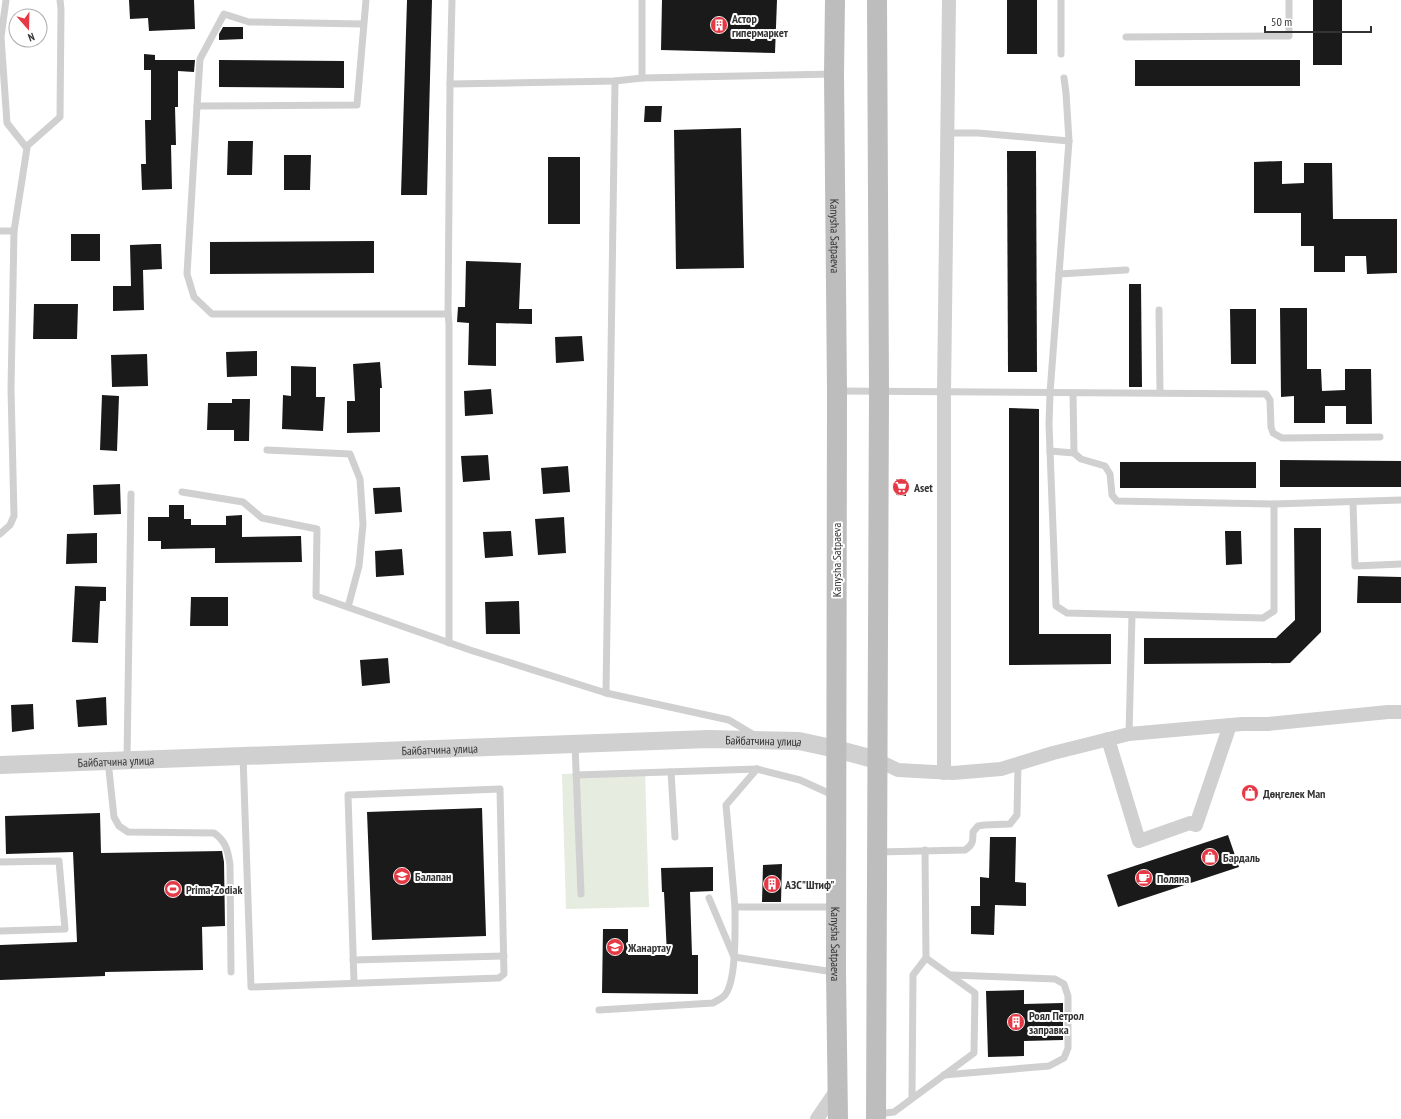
<svg xmlns="http://www.w3.org/2000/svg" width="1401" height="1119" viewBox="0 0 1401 1119" font-family="'PT Sans Narrow',sans-serif">
  <style>
    .green { fill: #e6ecdf }
    .building { fill: #1a1a1a }
    .lines { fill: none; stroke-linecap: round; stroke-linejoin: round }
    .service { stroke: #d0d0d0; stroke-width: 7 }
    .minor { stroke: #d0d0d0; stroke-width: 14 }
    .tertiary { stroke: #d0d0d0; stroke-width: 18 }
    .secondary { stroke: #bdbdbd; stroke-width: 20 }
    .labels { text-anchor: middle; dominant-baseline: central; stroke-width: 4; stroke-linejoin: round; paint-order: stroke }
    .poi-label { font-size: 12px; font-weight: bold; fill: #333; stroke: #fff; text-anchor: start }
    .street-label { font-size: 12px; fill: #333; stroke: #fff }
  </style>
  <rect width="100%" height="100%" fill="#fff"/>
  <polygon class="green" points="645,771 649,907 566,909 562,774"/>
  <g class="building">
    <polygon points="129,0 194,0 195,29 149,31 148,18 130,19"/>
    <polygon points="407,0 432,0 427,195 401,195"/>
    <polygon points="662,0 777,0 775,53 661,50"/>
    <rect x="1007" y="0" width="30" height="54"/>
    <rect x="1313" y="0" width="29" height="65"/>
    <polygon points="223,27 243,27 243,39 219,40 219,34"/>
    <polygon points="144,54 155,55 155,60 195,60 194,72 178,71 178,107 175,107 176,145 171,145 172,189 142,190 141,164 146,164 145,120 151,120 151,70 144,70"/>
    <polygon points="219,60 344,61 344,88 219,87"/>
    <rect x="1135" y="60" width="165" height="26"/>
    <polygon points="645,106 662,106 661,122 644,122"/>
    <polygon points="741,128 744,268 676,269 674,130"/>
    <polygon points="228,141 253,141 252,175 227,175"/>
    <polygon points="1007,151 1036,151 1037,372 1008,372"/>
    <polygon points="284,155 311,155 310,190 284,190"/>
    <rect x="548" y="157" width="32" height="67"/>
    <polygon points="1282,161 1282,184 1304,183 1304,163 1332,163 1333,219 1397,219 1397,273 1367,274 1366,256 1345,256 1345,272 1314,272 1314,246 1301,246 1301,213 1254,213 1254,162"/>
    <rect x="71" y="234" width="29" height="27"/>
    <polygon points="374,241 374,273 210,274 210,242"/>
    <polygon points="155,244 161,244 162,269 143,270 144,310 113,311 113,286 131,286 130,245"/>
    <polygon points="466,261 521,263 519,309 532,309 532,324 496,323 496,366 468,365 469,323 457,322 458,307 465,307"/>
    <polygon points="1129,284 1141,284 1142,387 1129,387"/>
    <polygon points="34,304 78,304 77,339 33,339"/>
    <polygon points="1280,308 1307,308 1307,369 1321,369 1322,391 1345,390 1345,369 1371,369 1372,424 1346,424 1346,406 1325,406 1325,423 1294,423 1294,396 1281,397"/>
    <polygon points="1230,309 1256,309 1256,364 1231,364"/>
    <polygon points="582,336 584,361 556,363 555,337"/>
    <polygon points="257,351 257,376 227,377 226,352"/>
    <polygon points="147,354 148,386 112,387 111,355"/>
    <polygon points="380,362 382,388 380,388 380,432 347,433 347,401 355,401 353,364"/>
    <polygon points="291,366 316,367 316,397 325,397 323,431 282,429 283,395 291,396"/>
    <polygon points="491,389 493,414 465,416 464,391"/>
    <polygon points="102,395 119,396 117,451 100,450"/>
    <polygon points="232,399 250,399 249,441 234,441 234,430 207,430 208,403 232,403"/>
    <polygon points="1009,408 1039,409 1039,634 1111,634 1111,664 1009,665"/>
    <polygon points="488,455 490,480 463,482 461,456"/>
    <polygon points="1280,460 1401,461 1401,487 1280,487"/>
    <rect x="1120" y="462" width="136" height="26"/>
    <polygon points="568,466 570,492 543,494 541,468"/>
    <polygon points="896,479 906,479 906,496 896,495"/>
    <polygon points="120,484 121,514 94,515 93,485"/>
    <polygon points="400,487 402,512 375,514 373,488"/>
    <polygon points="169,505 184,505 184,519 191,519 191,525 226,525 226,516 242,515 242,537 301,536 302,562 215,563 215,548 161,549 161,541 148,541 148,517 169,517"/>
    <polygon points="564,517 566,553 538,555 535,519"/>
    <polygon points="1294,528 1321,528 1321,632 1290,663 1144,664 1144,638 1276,638 1295,620"/>
    <polygon points="511,531 513,556 485,558 483,532"/>
    <polygon points="1225,531 1241,531 1242,564 1226,565"/>
    <polygon points="97,533 97,563 66,564 67,534"/>
    <polygon points="402,549 404,575 376,577 375,551"/>
    <polygon points="1358,576 1401,577 1401,603 1357,603"/>
    <polygon points="75,586 106,587 106,601 100,601 98,643 72,642"/>
    <polygon points="191,597 228,597 228,626 190,626"/>
    <polygon points="519,601 520,634 486,634 485,602"/>
    <polygon points="388,658 390,683 362,686 360,660"/>
    <polygon points="106,697 107,725 78,727 76,700"/>
    <polygon points="33,704 34,729 12,732 11,705"/>
    <polygon points="482,808 486,936 372,940 367,812"/>
    <polygon points="100,813 101,853 222,851 224,862 225,926 202,927 203,970 105,972 105,976 0,980 0,945 77,942 73,852 6,854 5,816"/>
    <polygon points="1228,835 1239,867 1118,907 1107,875"/>
    <polygon points="990,837 1016,837 1015,882 1026,883 1026,906 995,905 994,935 971,934 971,906 980,906 980,877 989,878"/>
    <polygon points="782,864 781,902 762,902 763,865"/>
    <polygon points="713,867 713,891 690,892 692,955 698,955 698,994 602,993 603,929 628,929 628,955 667,955 664,892 662,892 661,868"/>
    <polygon points="1024,990 1024,1004 1063,1003 1063,1040 1024,1041 1024,1056 988,1057 986,991"/>
  </g>
  <g class="lines">
    <g class="service">
      <polyline points="6,0 1,37 7,123 26,147"/>
      <polyline points="366,0 357,105 197,106 187,274 194,297 212,314 448,314 450,84 615,81 642,78 834,74"/>
      <polyline points="642,0 642,78"/>
      <polyline points="1126,37 1289,36 1289,0"/>
      <polyline points="1061,54 1061,0"/>
      <polyline points="1064,78 1066,93 1069,141 1050,393 1049,424 1056,606 1067,613 1263,618 1274,611 1274,504"/>
      <polyline points="450,84 452,0"/>
      <polyline points="197,106 200,59 224,14 249,22 363,24"/>
      <polyline points="947,133 978,133 1069,141"/>
      <polyline points="0,231 14,231 27,148 26,147 60,117 61,9 60,0"/>
      <polyline points="1059,274 1126,270"/>
      <polyline points="1159,310 1160,393"/>
      <polyline points="448,314 449,324 449,643"/>
      <polyline points="839,391 1266,394 1270,400 1271,427 1273,433 1282,438 1380,437"/>
      <polyline points="1073,393 1074,453 1081,459 1105,466 1110,474 1112,495 1117,501 1274,504 1401,500"/>
      <polyline points="267,450 350,454 360,479 363,524 359,566 348,607"/>
      <polyline points="1050,451 1074,453"/>
      <polyline points="182,492 243,502 262,518 317,529 316,596 470,650 606,693 729,720 754,735"/>
      <polyline points="1353,502 1355,566 1401,564"/>
      <polyline points="0,534 10,525 14,516 11,389 14,231"/>
      <polyline points="606,693 615,81"/>
      <polyline points="1129,734 1132,615"/>
      <polyline points="575,744 581,894"/>
      <polyline points="243,756 251,987 499,978 504,974 500,789 348,795 354,983"/>
      <polyline points="127,760 131,494"/>
      <path d="M 108,761 L 114,817 L 119,826 L 128,832 L 214,833 C 226,841 228,851 230,865 L 231,972"/>
      <polyline points="757,769 726,805 735,907 835,907"/>
      <polyline points="671,772 675,837"/>
      <polyline points="576,775 757,769 800,780 835,796"/>
      <path d="M 878,852 L 965,850 C 973,845 973,841 973,832 L 978,826 L 984,825 L 1010,824 L 1017,815 L 1018,764"/>
      <polyline points="0,862 59,861 65,929 0,931"/>
      <polyline points="709,898 734,957 834,972"/>
      <polyline points="353,960 504,956"/>
      <path d="M 599,1010 L 713,1003 C 716,1001 721,999 724,996 C 737,983 735,927 735,907"/>
      <polyline points="944,1075 1049,1066 1064,1058 1068,1048 1068,996 1064,984 1055,979 952,975"/>
      <polyline points="912,1098 913,975 926,958"/>
      <polyline points="877,1114 894,1112 974,1053 975,993 926,958 925,850"/>
    </g>
    <g class="minor">
      <polyline points="1108,739 1139,841 1190,823 1196,825 1230,725"/>
      <polyline points="877,760 898,770 953,773 1001,769 1053,753 1129,734 1242,724 1268,724 1388,712 1401,712"/>
      <polyline points="944,773 944,392 949,0"/>
      <polyline points="817,1119 838,1088"/>
    </g>
    <path class="tertiary" id="s1" d="M 0,765 L 709,739 L 799,741 L 836,749 L 877,760"/>
    <g class="secondary">
      <path id="s2" d="M 835,0 L 834,74 L 837,391 L 836,972 L 838,1119"/>
      <polyline points="876,1119 879,392 877,0"/>
    </g>
  </g>
  <defs>
    <g id="building-disc" transform="scale(0.9)"><circle r="9.5" fill="#e63946" stroke="#fff"/><path d="M-4-6H4V6H1V3H-1V6H-4ZM-2.5-4.3h1.7v1.8h-1.7ZM.8-4.3h1.7v1.8H.8ZM-2.5-1h1.7V.8h-1.7ZM.8-1h1.7V.8H.8Z" fill="#fff"/></g>
    <g id="supermarket-disc" transform="scale(0.9)"><circle r="9.5" fill="#e63946" stroke="#fff"/><path d="M-6-5.5h2.5l.6 2H6L4.5 2H-2.5L-4.4-4H-6ZM-1.5 3.2a1.3 1.3 0 1 0 .1 0ZM3 3.2a1.3 1.3 0 1 0 .1 0Z" fill="#fff"/></g>
    <g id="shop-disc" transform="scale(0.9)"><circle r="9.5" fill="#e63946" stroke="#fff"/><path d="M-5-2.5h2.3a2.7 3.5 0 0 1 5.4 0H5L5.5 6h-11ZM-1.5-2.5h3a1.5 2.3 0 0 0-3 0Z" fill="#fff"/></g>
    <g id="school-disc" transform="scale(0.9)"><circle r="9.5" fill="#e63946" stroke="#fff"/><path d="M0-5L7-2L0 1L-7-2ZM-4 1L0 2.5L4 1V4Q0 6-4 4Z" fill="#fff"/></g>
    <g id="cafe-disc" transform="scale(0.9)"><circle r="9.5" fill="#e63946" stroke="#fff"/><path d="M-5.5-4.5H6V0H3Q3 3.5 0 3.5H-2.5Q-5.5 3.5-5.5 0ZM3-3.2v2h1.7v-2ZM-6 4.5H4V6H-6Z" fill="#fff"/></g>
    <g id="stadium-disc" transform="scale(0.9)"><circle r="9.5" fill="#e63946" stroke="#fff"/><path d="M0-5a6.5 5 0 1 0 0 10a6.5 5 0 1 0 0-10ZM-3.5-1.8h7v3.6h-7Z" fill="#fff"/></g>
  </defs>
  <g fill-rule="evenodd">
    <use href="#building-disc" x="719" y="25"/>
    <use href="#supermarket-disc" x="901" y="487"/>
    <use href="#shop-disc" x="1250" y="793"/>
    <use href="#shop-disc" x="1210" y="857"/>
    <use href="#school-disc" x="402" y="876"/>
    <use href="#cafe-disc" x="1144" y="878"/>
    <use href="#building-disc" x="772" y="884"/>
    <use href="#stadium-disc" x="173" y="889"/>
    <use href="#school-disc" x="615" y="947"/>
    <use href="#building-disc" x="1016" y="1022"/>
  </g>
  <g class="labels">
    <g class="poi-label">
      <text x="732" y="18">Астор<tspan x="732" dy="14">гипермаркет</tspan></text>
      <text x="914" y="487">Aset</text>
      <text x="1263" y="793">Дөңгелек Man</text>
      <text x="1223" y="857">Бардаль</text>
      <text x="415" y="876">Балапан</text>
      <text x="1157" y="878">Поляна</text>
      <text x="785" y="884">АЗС"Штиф"</text>
      <text x="186" y="889">Prima-Zodiak</text>
      <text x="628" y="947">Жанартау</text>
      <text x="1029" y="1015">Роял Петрол<tspan x="1029" dy="14">заправка</tspan></text>
    </g>
    <g class="street-label">
      <text stroke="none"><textPath href="#s2" startOffset="236">Kanysha Satpaeva</textPath></text>
      <text transform="translate(836 560) rotate(-90)">Kanysha Satpaeva</text>
      <text stroke="none"><textPath href="#s1" startOffset="764">Байбатчина улица</textPath></text>
      <text stroke="none"><textPath href="#s1" startOffset="440">Байбатчина улица</textPath></text>
      <text stroke="none"><textPath href="#s1" startOffset="116">Байбатчина улица</textPath></text>
      <text stroke="none"><textPath href="#s2" startOffset="944">Kanysha Satpaeva</textPath></text>
    </g>
  </g>
  <g transform="translate(28 28) rotate(160)"><circle r="19" fill="#ffffff" stroke="#adadad"/>
  <path d="M0-3L7 15L0 10L-7 15Z" fill="#e63946"/>
  <text y="-6" font-size="11" font-weight="bold" text-anchor="middle" fill="#333333">N</text>
  </g>
  <path d="M1265 26v6h106v-6" fill="none" stroke="#333333" stroke-width="2"/>
  <text x="1271" y="26" font-size="12" fill="#333333" stroke="#ffffff" stroke-width="3" paint-order="stroke">50 m</text>
</svg>
